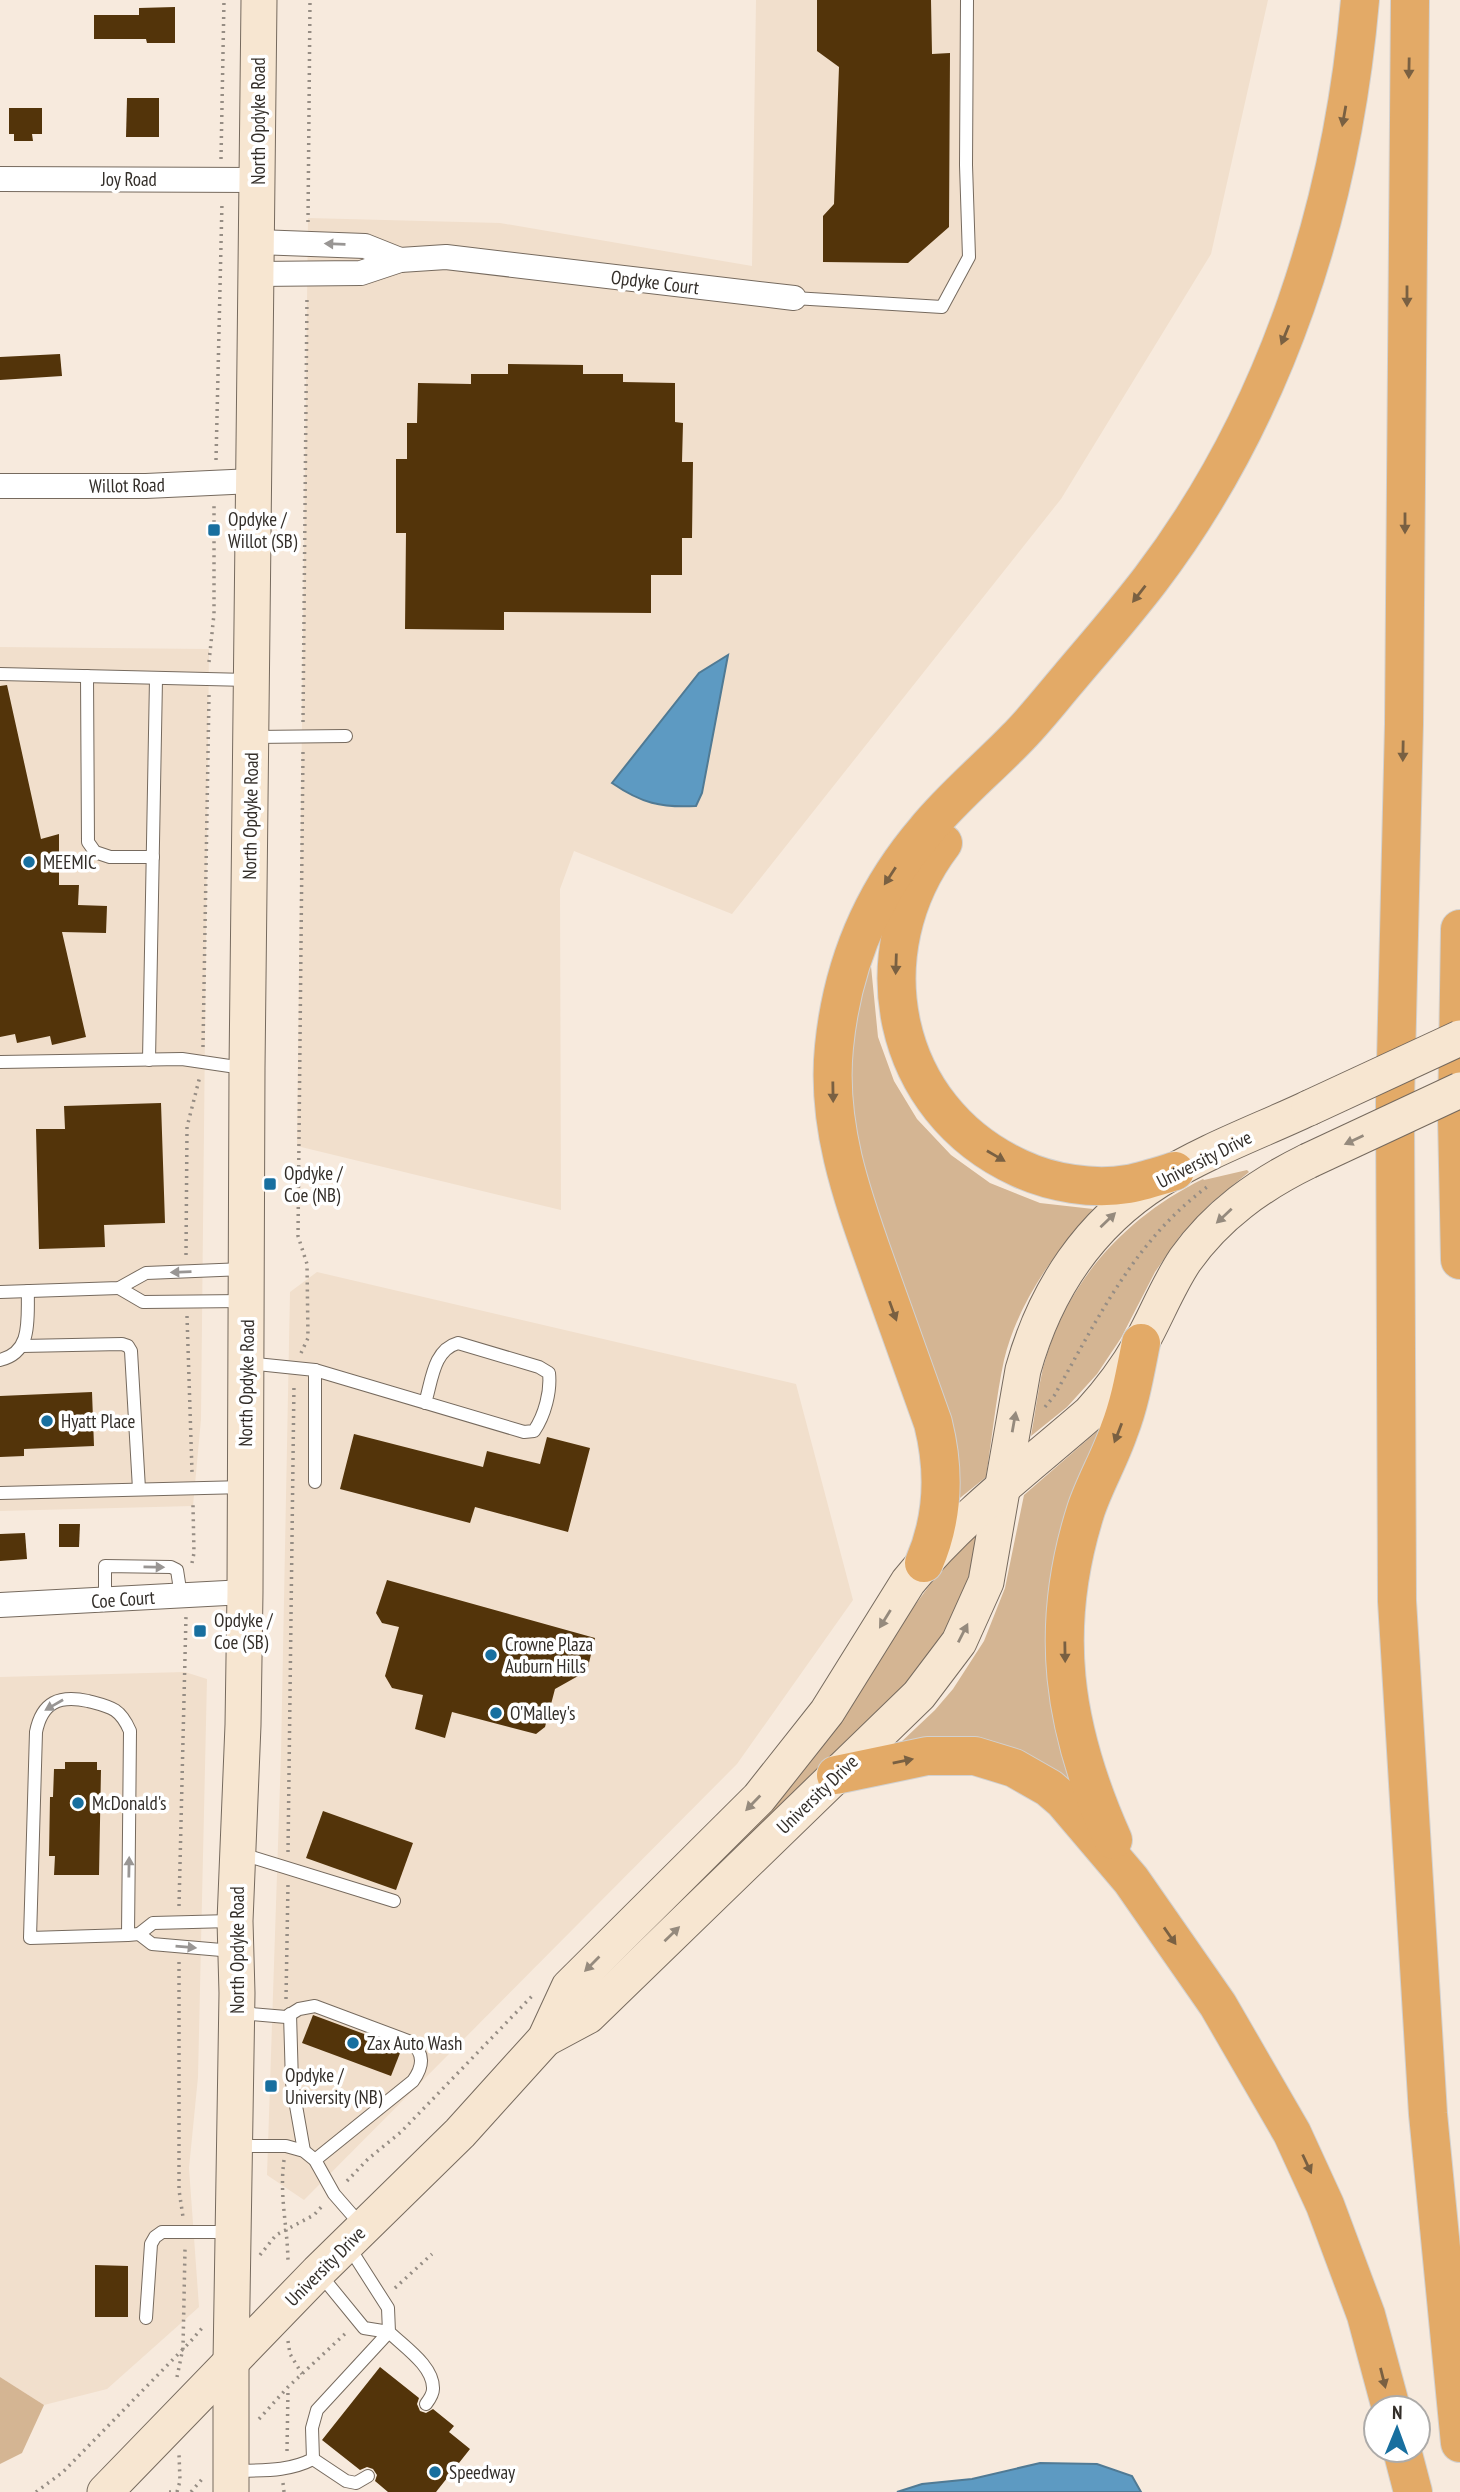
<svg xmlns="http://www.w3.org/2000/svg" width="1460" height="2492" viewBox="0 0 1460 2492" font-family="'PT Sans Narrow',sans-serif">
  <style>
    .built { fill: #f1dfcc }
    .green { fill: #d4b593 }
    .water { fill: #5d9ac2; stroke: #507a94; stroke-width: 2 }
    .building { fill: #53340a }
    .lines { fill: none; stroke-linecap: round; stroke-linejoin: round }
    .service-casing { stroke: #766a5e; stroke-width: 14 }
    .minor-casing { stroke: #766a5e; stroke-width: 26 }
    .secondary-casing { stroke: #766a5e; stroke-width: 37 }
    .motorway-casing { stroke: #d2d1d0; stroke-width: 40 }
    .path { stroke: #968d84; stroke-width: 3.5; stroke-dasharray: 2 5; stroke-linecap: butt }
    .service { stroke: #fff; stroke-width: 12 }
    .minor { stroke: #fff; stroke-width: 24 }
    .secondary { stroke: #f7e6d1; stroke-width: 35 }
    .motorway { stroke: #e3aa67; stroke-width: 38 }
    .secondary-bridge-casing { stroke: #766a5e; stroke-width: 37; stroke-linecap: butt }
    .secondary-bridge { stroke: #f7e6d1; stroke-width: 35 }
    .oneway { fill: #796042 }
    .oneway2 { fill: #999694 }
    .oneway3 { fill: #958a7d }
    .poi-dot { fill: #186f9f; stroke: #fff; stroke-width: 2.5 }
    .labels { text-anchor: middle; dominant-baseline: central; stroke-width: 7; stroke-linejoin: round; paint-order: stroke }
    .street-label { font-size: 19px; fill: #332e29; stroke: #fff }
    .poi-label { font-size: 19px; fill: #332e29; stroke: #fff; text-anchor: start }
  </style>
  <rect width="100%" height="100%" fill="#f7eadd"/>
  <g class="built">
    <polygon points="756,0 1268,0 1211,254 1061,499 732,914 574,851 560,889 561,1210 297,1146 308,218 500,223 752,266"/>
    <polygon points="0,647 209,649 201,1419 193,1506 0,1511"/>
    <polygon points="317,1272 796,1384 853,1600 737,1764 304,2200 267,2175 281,1754 290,1292"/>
    <polygon points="185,1672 207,1679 198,2077 189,2168 199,2307 107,2389 44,2405 0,2377 0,1677"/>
  </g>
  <g class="green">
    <path d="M 870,956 L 878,1037 L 894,1081 L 917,1119 L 951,1155 L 990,1183 L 1040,1203 L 1093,1209 C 1055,1252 1018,1302 1004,1360 C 996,1398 992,1438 986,1477 L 955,1502 L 853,1162 L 844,1065 Z"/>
    <path d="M 1247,1170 L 1249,1172 L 1211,1203 L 1180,1236 L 1155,1272 L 1121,1338 L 1097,1374 L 1067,1407 L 1031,1436 C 1035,1414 1038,1390 1043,1368 C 1066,1282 1124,1218 1203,1179 L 1204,1180 Z"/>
    <polygon points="1101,1428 1086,1471 1074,1782 899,1744 935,1710 953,1689 984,1641 1005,1588 1024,1495"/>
    <path d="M 977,1534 C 968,1600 948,1632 907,1684 L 675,1912 L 594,1981 L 902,1623 L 945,1564 Z"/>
    <polygon points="0,2377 44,2405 22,2453 0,2464"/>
  </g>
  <g class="water">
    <path d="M 728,655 L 702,793 L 696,806 C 661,808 641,803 612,783 L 699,673 Z"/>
    <polygon points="1040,2463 1097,2464 1132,2476 1141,2492 897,2492 922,2484 972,2479"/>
  </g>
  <g class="building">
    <polygon points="817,0 931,0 932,54 950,53 949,227 908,263 823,262 823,216 834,204 839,67 817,51"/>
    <polygon points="175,7 175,43 147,43 146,39 94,39 94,15 139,15 139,8"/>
    <polygon points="127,98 159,98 159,137 126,137"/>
    <polygon points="9,108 42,108 42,134 32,134 33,141 14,141 14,134 9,134"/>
    <polygon points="60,354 62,376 0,380 0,357"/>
    <polygon points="508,364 583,365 583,374 623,374 623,382 675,383 675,422 683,423 682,462 693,462 692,538 682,538 682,575 651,575 651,613 504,612 504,630 405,629 406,533 396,533 396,459 407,459 407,423 417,423 418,383 471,384 471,374 508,374"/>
    <polygon points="7,685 41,839 59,834 59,885 79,885 78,905 107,906 106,933 62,932 86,1037 52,1045 50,1036 17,1043 15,1034 0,1037 0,686"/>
    <polygon points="161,1103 165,1223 104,1225 105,1247 39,1249 36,1129 65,1129 64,1106"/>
    <polygon points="92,1392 94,1446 24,1449 24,1456 0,1457 0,1396"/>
    <polygon points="354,1434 483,1467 487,1451 540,1464 547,1437 590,1448 568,1532 475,1507 470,1523 340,1489"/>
    <polygon points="59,1524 80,1524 79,1547 59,1547"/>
    <polygon points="25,1533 27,1559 0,1561 0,1534"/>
    <polygon points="387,1580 595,1638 587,1671 555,1689 545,1727 536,1734 452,1712 445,1738 415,1729 423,1695 392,1688 385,1676 399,1627 382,1623 376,1613"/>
    <polygon points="65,1762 97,1762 97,1770 101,1770 99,1875 54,1875 55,1856 49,1856 50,1797 53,1797 54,1769 65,1769"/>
    <polygon points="323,1811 413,1843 396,1890 306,1858"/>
    <polygon points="313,2015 402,2048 391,2076 302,2043"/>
    <polygon points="95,2265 128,2266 128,2317 95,2317"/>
    <polygon points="380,2367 419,2398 417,2404 420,2411 426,2413 433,2409 454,2426 449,2432 470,2449 436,2492 388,2492 375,2481 377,2475 373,2469 367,2467 360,2470 322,2440"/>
  </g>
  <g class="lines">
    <g class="service-casing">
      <g id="service">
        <polyline points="794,298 942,307 969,257 966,165 967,0"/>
        <polyline points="0,674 248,680"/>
        <polyline points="87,676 88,842 95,852 110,857 153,857"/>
        <polyline points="251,737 346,736"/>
        <polyline points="149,1060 156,679"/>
        <polyline points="0,1062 182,1059 243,1068"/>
        <polyline points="119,1288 143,1302 244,1301"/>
        <polyline points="0,1292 119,1288 146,1273 244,1269"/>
        <polyline points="22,1346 122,1344 128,1346 131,1351 139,1489"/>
        <path d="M 0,1360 C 33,1352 27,1319 28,1291"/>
        <polyline points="247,1363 315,1370 315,1482"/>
        <path d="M 315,1370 L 524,1432 L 534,1431 C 545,1415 551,1391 549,1373 L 539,1367 L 458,1343 C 433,1350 432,1381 425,1403"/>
        <polyline points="0,1493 245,1487"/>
        <polyline points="105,1600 105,1566 171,1567 177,1570 181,1596"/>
        <polyline points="242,1854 394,1901"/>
        <polyline points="139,1934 152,1944 233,1951"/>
        <path d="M 128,1935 L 130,1731 C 120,1708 111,1707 88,1701 C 59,1695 42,1702 36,1732 L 30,1938 L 128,1935 L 139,1934 L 153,1923 L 231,1921"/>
        <path d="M 240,2013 L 286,2017 L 299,2009 L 315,2006 L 411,2042 C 425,2054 423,2067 413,2081 L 315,2160"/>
        <polyline points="290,2014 292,2083 304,2151"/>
        <polyline points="238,2146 286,2146 304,2151 315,2160 334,2194 361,2225"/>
        <path d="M 349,2247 L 388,2308 L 389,2332 C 403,2346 434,2366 433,2389 C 433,2394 429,2400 426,2404"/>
        <polyline points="146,2318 151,2244 155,2237 162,2232 231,2232"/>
        <polyline points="313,2459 346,2481 356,2483 368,2476"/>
        <path d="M 235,2471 C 262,2470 288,2472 313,2459 L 312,2428 L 317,2410 L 389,2332 L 364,2328 L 319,2273"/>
      </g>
    </g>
    <g class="minor-casing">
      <g id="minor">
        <polyline points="0,179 257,180"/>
        <polyline points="257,242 365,246 400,260"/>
        <polyline points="256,274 361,273 400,260 446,257 794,298"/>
        <polyline points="0,486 146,486 253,481"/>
        <polyline points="0,1605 245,1592"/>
      </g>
    </g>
    <g class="secondary-casing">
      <g id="secondary">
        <path d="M 545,2039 L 588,2016 L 919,1695 L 959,1642 L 986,1582 L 1023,1370 C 1045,1291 1089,1224 1159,1180 C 1205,1151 1260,1131 1309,1108"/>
        <path d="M 105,2492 L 318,2272 L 460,2133 L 545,2039 L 569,1987 L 759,1798 L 827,1712 L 908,1582 C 960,1518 1028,1467 1090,1413 C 1109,1392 1126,1370 1140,1345 C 1156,1317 1167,1287 1185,1260 C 1217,1215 1259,1185 1308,1161"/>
        <polyline points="231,2492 231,2361 237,1993 235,1921 243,1725 245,1592 247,1069 259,0"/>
      </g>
    </g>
    <g class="motorway-casing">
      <g id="motorway">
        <polyline points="1410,0 1404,724 1395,1103 1397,1601 1428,2114 1460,2443"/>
        <path d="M 943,843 C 860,952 890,1109 1019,1168 C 1051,1183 1093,1190 1128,1184 C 1144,1181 1159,1176 1175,1171"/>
        <polyline points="1460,929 1457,1117 1460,1260"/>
        <path d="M 924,1563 C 944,1517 945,1471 933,1423 C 915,1373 897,1323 879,1272 C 853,1199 826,1127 834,1047 C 842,965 872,893 926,830 C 953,797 987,769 1016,739 C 1035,720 1051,699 1069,678 C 1096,646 1124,614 1150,580 C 1277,413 1342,207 1360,0"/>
        <polyline points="836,1775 927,1756 975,1756 1014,1768 1049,1788 1063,1800 1131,1880 1218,2005 1292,2133 1325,2205 1366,2315 1391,2408"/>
        <path d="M 1113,1840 C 1063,1728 1048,1629 1086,1510 C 1095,1483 1110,1458 1119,1431 C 1130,1403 1135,1373 1141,1343"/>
        <polyline points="1402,2450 1413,2492"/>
      </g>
    </g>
    <g class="path">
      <polyline points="221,159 224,0"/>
      <polyline points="308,222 310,0"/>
      <polyline points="216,460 222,202"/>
      <polyline points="209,662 214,614 214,506"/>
      <polyline points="303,722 307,296"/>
      <polyline points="203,1047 209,695"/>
      <polyline points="186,1255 187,1127 200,1076"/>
      <polyline points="187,1316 192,1472"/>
      <polyline points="301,1353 308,1338 307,1264 298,1236 303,751"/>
      <path d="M 1045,1407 L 1054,1396 C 1097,1320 1135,1240 1207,1187"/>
      <polyline points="192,1563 194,1553 193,1505"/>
      <polyline points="288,1852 294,1383"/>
      <polyline points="179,1906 186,1616"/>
      <polyline points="179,1962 179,2190 183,2217"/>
      <polyline points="286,1999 288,1884"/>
      <path d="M 284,2160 C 279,2197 288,2228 288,2264"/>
      <polyline points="347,2181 368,2159 401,2132 534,1994"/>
      <polyline points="260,2255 276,2235 314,2215 324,2204"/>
      <polyline points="395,2288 432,2254"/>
      <polyline points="288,2341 290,2354 302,2374"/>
      <polyline points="177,2377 183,2348 185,2249"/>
      <polyline points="259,2419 288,2387 348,2331"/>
      <polyline points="287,2451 288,2389"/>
      <polyline points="283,2483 284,2492"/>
      <polyline points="36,2492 63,2472 190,2342 203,2327"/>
      <polyline points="169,2492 177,2492"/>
      <polyline points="177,2492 180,2481 179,2454"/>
      <polyline points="191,2492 203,2478"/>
    </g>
    <use href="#service" class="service"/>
    <use href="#minor" class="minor"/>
    <use href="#secondary" class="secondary"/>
    <use href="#motorway" class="motorway"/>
    <g class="secondary-bridge-casing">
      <g id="secondary-bridge">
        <polyline points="1309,1108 1460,1038"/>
        <polyline points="1308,1161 1460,1090"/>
      </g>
    </g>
    <use href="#secondary-bridge" class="secondary-bridge"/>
  </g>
  <defs><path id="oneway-solid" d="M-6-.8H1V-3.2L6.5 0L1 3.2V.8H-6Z" transform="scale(1.75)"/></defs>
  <g class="oneway">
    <use href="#oneway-solid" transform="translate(1409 68) rotate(91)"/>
    <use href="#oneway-solid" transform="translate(1344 116) rotate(100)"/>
    <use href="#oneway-solid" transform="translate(1407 296) rotate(90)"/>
    <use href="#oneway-solid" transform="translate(1285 335) rotate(112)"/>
    <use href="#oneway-solid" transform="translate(1405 523) rotate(90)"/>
    <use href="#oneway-solid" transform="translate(1139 594) rotate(128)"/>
    <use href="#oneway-solid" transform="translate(1403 751) rotate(91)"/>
    <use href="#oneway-solid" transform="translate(890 876) rotate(123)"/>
    <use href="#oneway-solid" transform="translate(896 964) rotate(92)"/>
    <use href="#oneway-solid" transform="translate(833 1092) rotate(89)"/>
    <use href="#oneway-solid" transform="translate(996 1156) rotate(30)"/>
    <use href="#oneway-solid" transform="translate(893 1311) rotate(70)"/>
    <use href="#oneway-solid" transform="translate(1118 1433) rotate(111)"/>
    <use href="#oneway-solid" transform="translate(1065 1652) rotate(89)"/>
    <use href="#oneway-solid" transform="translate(903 1761) rotate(-11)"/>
    <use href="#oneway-solid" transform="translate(1170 1936) rotate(55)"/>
    <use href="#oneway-solid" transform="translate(1307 2164) rotate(65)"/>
    <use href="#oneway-solid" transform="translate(1383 2378) rotate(76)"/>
  </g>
  <g class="oneway2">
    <use href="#oneway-solid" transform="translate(335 244) rotate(-178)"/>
    <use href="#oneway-solid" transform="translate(181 1272) rotate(178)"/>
    <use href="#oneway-solid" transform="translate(154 1567) rotate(1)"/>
    <use href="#oneway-solid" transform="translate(54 1705) rotate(150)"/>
    <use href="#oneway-solid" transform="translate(129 1867) rotate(-89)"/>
    <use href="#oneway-solid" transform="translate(186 1947) rotate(5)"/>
  </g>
  <g class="oneway3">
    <use href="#oneway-solid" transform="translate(1354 1140) rotate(155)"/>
    <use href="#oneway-solid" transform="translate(1224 1216) rotate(137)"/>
    <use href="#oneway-solid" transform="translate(1108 1220) rotate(-44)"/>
    <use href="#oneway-solid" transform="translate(1014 1422) rotate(-80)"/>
    <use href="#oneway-solid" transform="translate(885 1619) rotate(122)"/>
    <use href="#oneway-solid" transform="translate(963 1633) rotate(-63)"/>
    <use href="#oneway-solid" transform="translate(753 1803) rotate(134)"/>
    <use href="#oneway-solid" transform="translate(672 1934) rotate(-44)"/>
    <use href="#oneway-solid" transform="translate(592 1964) rotate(135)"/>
  </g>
  <g class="poi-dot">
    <rect x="207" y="523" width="14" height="14" rx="3.5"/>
    <circle cx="29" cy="862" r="7"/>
    <rect x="263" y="1177" width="14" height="14" rx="3.5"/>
    <circle cx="47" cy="1421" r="7"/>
    <rect x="193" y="1624" width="14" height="14" rx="3.5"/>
    <circle cx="491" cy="1655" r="7"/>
    <circle cx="496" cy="1713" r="7"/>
    <circle cx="78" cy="1803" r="7"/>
    <circle cx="353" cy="2043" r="7"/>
    <rect x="264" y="2079" width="14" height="14" rx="3.5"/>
    <circle cx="435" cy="2472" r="7"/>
  </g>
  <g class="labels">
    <g class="street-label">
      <text transform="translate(258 121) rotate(-90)">North Opdyke Road</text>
      <text x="129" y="179">Joy Road</text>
      <text transform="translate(655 282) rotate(7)">Opdyke Court</text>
      <text transform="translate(127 485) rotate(-1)">Willot Road</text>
      <text transform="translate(250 816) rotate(-89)">North Opdyke Road</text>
      <text transform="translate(1204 1159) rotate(-27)">University Drive</text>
      <text transform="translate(246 1383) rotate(-89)">North Opdyke Road</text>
      <text transform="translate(123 1599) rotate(-4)">Coe Court</text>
      <text transform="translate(817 1794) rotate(-44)">University Drive</text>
      <text transform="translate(237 1950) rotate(-90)">North Opdyke Road</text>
      <text transform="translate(325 2266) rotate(-45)">University Drive</text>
    </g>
    <g class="poi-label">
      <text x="228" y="519">Opdyke /<tspan x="228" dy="22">Willot (SB)</tspan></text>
      <text x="43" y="862">MEEMIC</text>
      <text x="284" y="1173">Opdyke /<tspan x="284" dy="22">Coe (NB)</tspan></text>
      <text x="61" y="1421">Hyatt Place</text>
      <text x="214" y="1620">Opdyke /<tspan x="214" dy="22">Coe (SB)</tspan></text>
      <text x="505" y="1644">Crowne Plaza<tspan x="505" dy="22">Auburn Hills</tspan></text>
      <text x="510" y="1713">O'Malley's</text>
      <text x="92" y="1803">McDonald's</text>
      <text x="367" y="2043">Zax Auto Wash</text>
      <text x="285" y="2075">Opdyke /<tspan x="285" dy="22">University (NB)</tspan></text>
      <text x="449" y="2472">Speedway</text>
    </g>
  </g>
  <g transform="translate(1397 2429) rotate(1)"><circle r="33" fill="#ffffff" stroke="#adaba9" stroke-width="2"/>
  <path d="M0-5L12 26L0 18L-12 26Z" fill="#186f9f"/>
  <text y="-10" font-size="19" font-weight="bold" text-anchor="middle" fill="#332e29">N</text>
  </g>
</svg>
